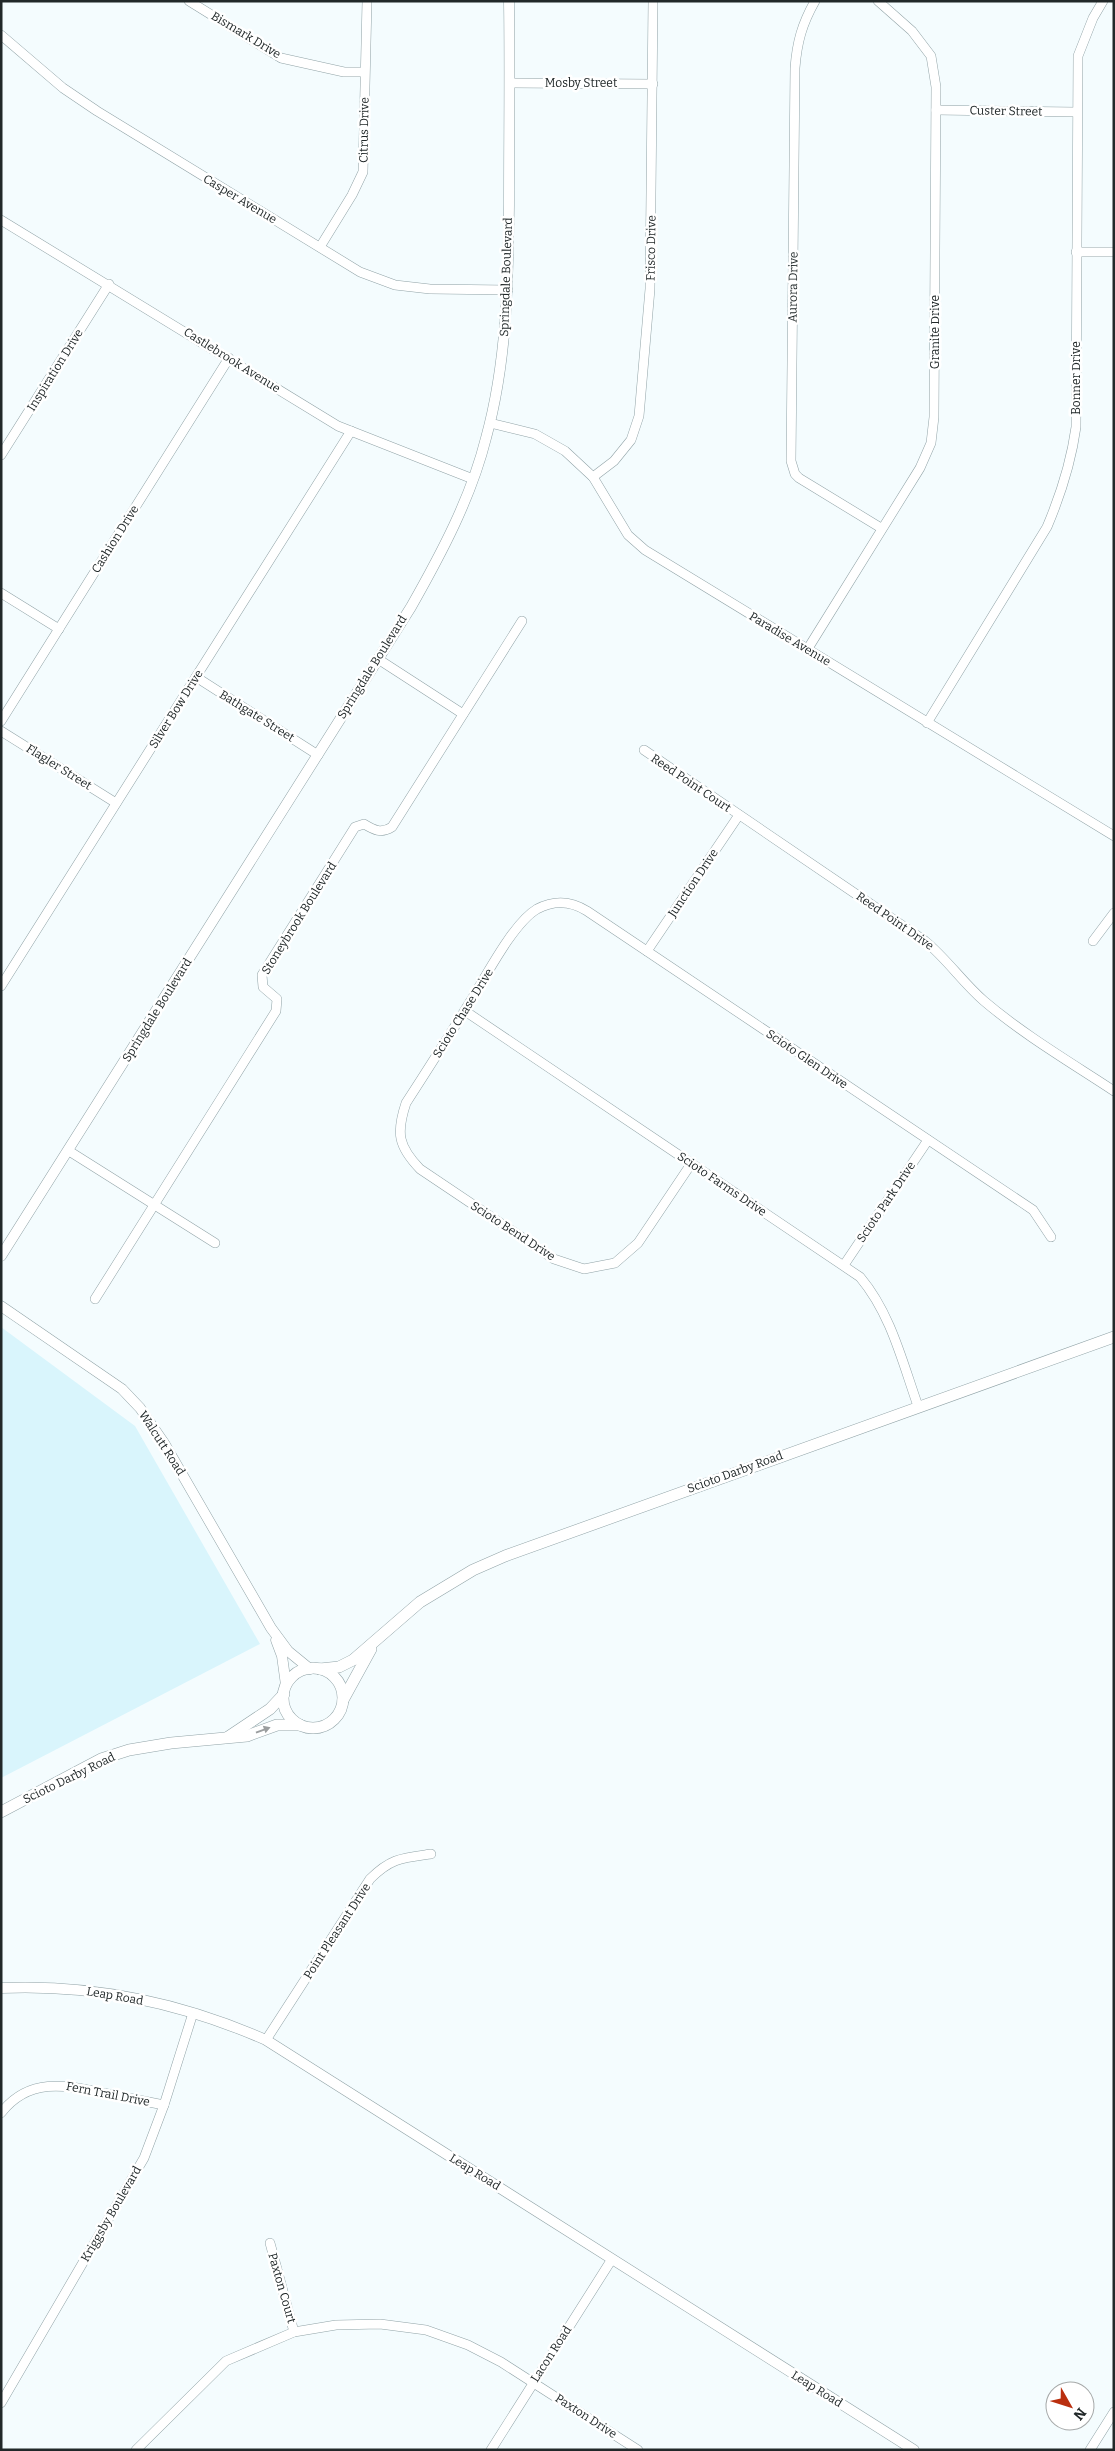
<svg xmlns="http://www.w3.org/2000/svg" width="1115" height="2451" viewBox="0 0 1115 2451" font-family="Bitter,serif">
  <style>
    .built { fill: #d9f5fc }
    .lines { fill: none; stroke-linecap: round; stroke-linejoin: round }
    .minor-casing { stroke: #91a3a7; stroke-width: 10 }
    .tertiary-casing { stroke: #91a3a7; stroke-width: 11 }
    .secondary-casing { stroke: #91a3a7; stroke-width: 12 }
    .minor { stroke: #fff; stroke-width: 9 }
    .tertiary { stroke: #fff; stroke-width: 10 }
    .secondary { stroke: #fff; stroke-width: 11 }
    .oneway { fill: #9b9e9f }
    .labels { text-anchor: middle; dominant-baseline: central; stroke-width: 5; stroke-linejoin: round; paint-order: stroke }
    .street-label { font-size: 12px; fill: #212829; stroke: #fff }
  </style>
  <rect width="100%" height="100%" fill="#f4fcfe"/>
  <polygon class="built" points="1,1327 135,1426 260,1644 1,1778"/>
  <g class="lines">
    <g class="minor-casing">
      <g id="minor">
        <polyline points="189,1 281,58 344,72 364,72"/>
        <path d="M 815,1 C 802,24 797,42 795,68 L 791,461 L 795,474 L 799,478 L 881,528"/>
        <polyline points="1,35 63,88 97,111 360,272 395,285 430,289 508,290"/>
        <polyline points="510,83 653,84"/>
        <polyline points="936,110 1077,112"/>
        <polyline points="1,220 338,426 473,479"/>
        <polyline points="320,247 352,195 363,172 367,1"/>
        <polyline points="1076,252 1114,252"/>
        <polyline points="490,423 535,434 565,451 593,477 628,535 645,550 1114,836"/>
        <polyline points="1,455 109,284"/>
        <polyline points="593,477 614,461 631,440 639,416 650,289 653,1"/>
        <polyline points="1,593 59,629"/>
        <polyline points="807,650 920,468 931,443 934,417 936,87 931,56 912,31 878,1"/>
        <polyline points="378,659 463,714"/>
        <polyline points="196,677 318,755"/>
        <polyline points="1,721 229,358"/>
        <path d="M 927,723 L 1047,527 C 1061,494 1071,463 1076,427 L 1078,56 L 1093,18 L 1103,1"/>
        <polyline points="1,731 116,803"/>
        <path d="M 644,750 L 925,941 C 947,959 963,983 984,1001 C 1024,1035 1070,1062 1114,1091"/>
        <polyline points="1093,941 1114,913"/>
        <polyline points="647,951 739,815"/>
        <polyline points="1,986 351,431"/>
        <path d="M 465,1011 L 860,1277 C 891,1314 902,1361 918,1406"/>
        <polyline points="69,1151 215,1243"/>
        <path d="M 691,1164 L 638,1243 L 615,1263 L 584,1269 L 554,1259 L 420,1169 C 398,1146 396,1133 406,1103 C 428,1069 449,1036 470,1002 C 485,978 513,923 537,909 C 554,900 571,901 587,911 L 1033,1210 L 1051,1237"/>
        <polyline points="844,1265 928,1140"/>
        <path d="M 95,1299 L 276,1011 L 277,999 L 263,987 L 262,975 L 355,827 L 364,824 C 374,830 381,834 392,827 L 522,621"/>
        <path d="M 266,2040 L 370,1879 C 391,1858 402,1858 431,1854"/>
        <path d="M 1,2113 C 29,2077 65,2085 103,2093 C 124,2097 144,2101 164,2105"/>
        <polyline points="270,2243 294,2332"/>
        <polyline points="1,2403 144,2158 164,2105 193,2013"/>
        <polyline points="136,2450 226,2361 294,2332 336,2325 380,2324 426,2330 468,2345 501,2362 638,2450"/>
        <polyline points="491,2450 612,2259"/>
        <polyline points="1090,2450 1114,2412"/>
      </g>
    </g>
    <g class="tertiary-casing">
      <g id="tertiary">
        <path d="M 1,1256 L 411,607 C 441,554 471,498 486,438 C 507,362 508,284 509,205 C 509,137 510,69 509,1"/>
        <polyline points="1,1306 122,1389 140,1408 164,1443 271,1628 288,1651 310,1669"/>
        <polyline points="276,1640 282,1656 286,1685"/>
        <path d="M 1,1988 C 93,1984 182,2003 266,2040 L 914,2450"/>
      </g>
    </g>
    <g class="secondary-casing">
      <g id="secondary">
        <circle cx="313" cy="1698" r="30"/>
        <polyline points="320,1669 339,1667 353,1660 420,1602 473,1570 505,1556 1114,1337"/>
        <polyline points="343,1700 371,1649"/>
        <polyline points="228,1737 270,1709 284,1694"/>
        <polyline points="1,1812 101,1759 129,1750 171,1743 247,1736 277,1725 300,1725"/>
      </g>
    </g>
    <use href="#minor" class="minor"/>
    <use href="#tertiary" class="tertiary"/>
    <use href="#secondary" class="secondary"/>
  </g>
  <defs><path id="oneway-solid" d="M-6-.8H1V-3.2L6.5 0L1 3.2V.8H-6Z" transform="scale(1.25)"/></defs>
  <use class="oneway" href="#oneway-solid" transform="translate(263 1730) rotate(-20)"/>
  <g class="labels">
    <g class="street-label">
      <text transform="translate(246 35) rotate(31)">Bismark Drive</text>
      <text x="581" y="83">Mosby Street</text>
      <text transform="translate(1006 111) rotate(1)">Custer Street</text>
      <text transform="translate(364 130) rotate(-89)">Citrus Drive</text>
      <text transform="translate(240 199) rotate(31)">Casper Avenue</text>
      <text transform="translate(651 248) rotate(-89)">Frisco Drive</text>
      <text transform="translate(506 277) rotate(-88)">Springdale Boulevard</text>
      <text transform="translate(793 287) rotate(-89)">Aurora Drive</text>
      <text transform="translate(935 332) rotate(-90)">Granite Drive</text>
      <text transform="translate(232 360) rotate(32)">Castlebrook Avenue</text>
      <text transform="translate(55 370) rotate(-58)">Inspiration Drive</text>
      <text transform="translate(1076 378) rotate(-90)">Bonner Drive</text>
      <text transform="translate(115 539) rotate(-58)">Cashion Drive</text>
      <text transform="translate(790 639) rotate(31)">Paradise Avenue</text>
      <text transform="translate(372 667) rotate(-58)">Springdale Boulevard</text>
      <text transform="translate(176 709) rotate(-58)">Silver Bow Drive</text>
      <text transform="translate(257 716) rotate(32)">Bathgate Street</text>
      <text transform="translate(59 767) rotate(32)">Flagler Street</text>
      <text transform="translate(691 783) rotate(34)">Reed Point Court</text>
      <text transform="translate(693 883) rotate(-56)">Junction Drive</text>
      <text transform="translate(299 918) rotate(-58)">Stoneybrook Boulevard</text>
      <text transform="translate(895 921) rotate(35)">Reed Point Drive</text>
      <text transform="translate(157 1010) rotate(-58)">Springdale Boulevard</text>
      <text transform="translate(463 1013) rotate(-58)">Scioto Chase Drive</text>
      <text transform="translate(807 1059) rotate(34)">Scioto Glen Drive</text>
      <text transform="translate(722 1184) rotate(34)">Scioto Farms Drive</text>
      <text transform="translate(886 1202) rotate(-56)">Scioto Park Drive</text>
      <text transform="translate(513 1231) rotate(33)">Scioto Bend Drive</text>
      <text transform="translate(162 1443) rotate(57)">Walcutt Road</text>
      <text transform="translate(735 1472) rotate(-20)">Scioto Darby Road</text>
      <text transform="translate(69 1778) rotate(-26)">Scioto Darby Road</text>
      <text transform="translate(337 1931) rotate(-57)">Point Pleasant Drive</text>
      <text transform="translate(115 1996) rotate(10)">Leap Road</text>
      <text transform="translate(108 2094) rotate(11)">Fern Trail Drive</text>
      <text transform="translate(475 2172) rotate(32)">Leap Road</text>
      <text transform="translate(111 2214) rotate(-60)">Kriggsby Boulevard</text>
      <text transform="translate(282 2288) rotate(74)">Paxton Court</text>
      <text transform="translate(551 2354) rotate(-57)">Lacon Road</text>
      <text transform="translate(817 2389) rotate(32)">Leap Road</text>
      <text transform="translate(586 2416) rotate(33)">Paxton Drive</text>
    </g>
  </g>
  <rect width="1115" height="2451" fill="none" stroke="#212829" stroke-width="5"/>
  <g transform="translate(1070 2406) rotate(129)"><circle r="24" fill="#ffffff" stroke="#a6a9a9"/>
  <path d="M0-4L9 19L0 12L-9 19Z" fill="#ba2f0f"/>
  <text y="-8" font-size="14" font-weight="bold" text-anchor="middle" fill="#212829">N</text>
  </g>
</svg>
